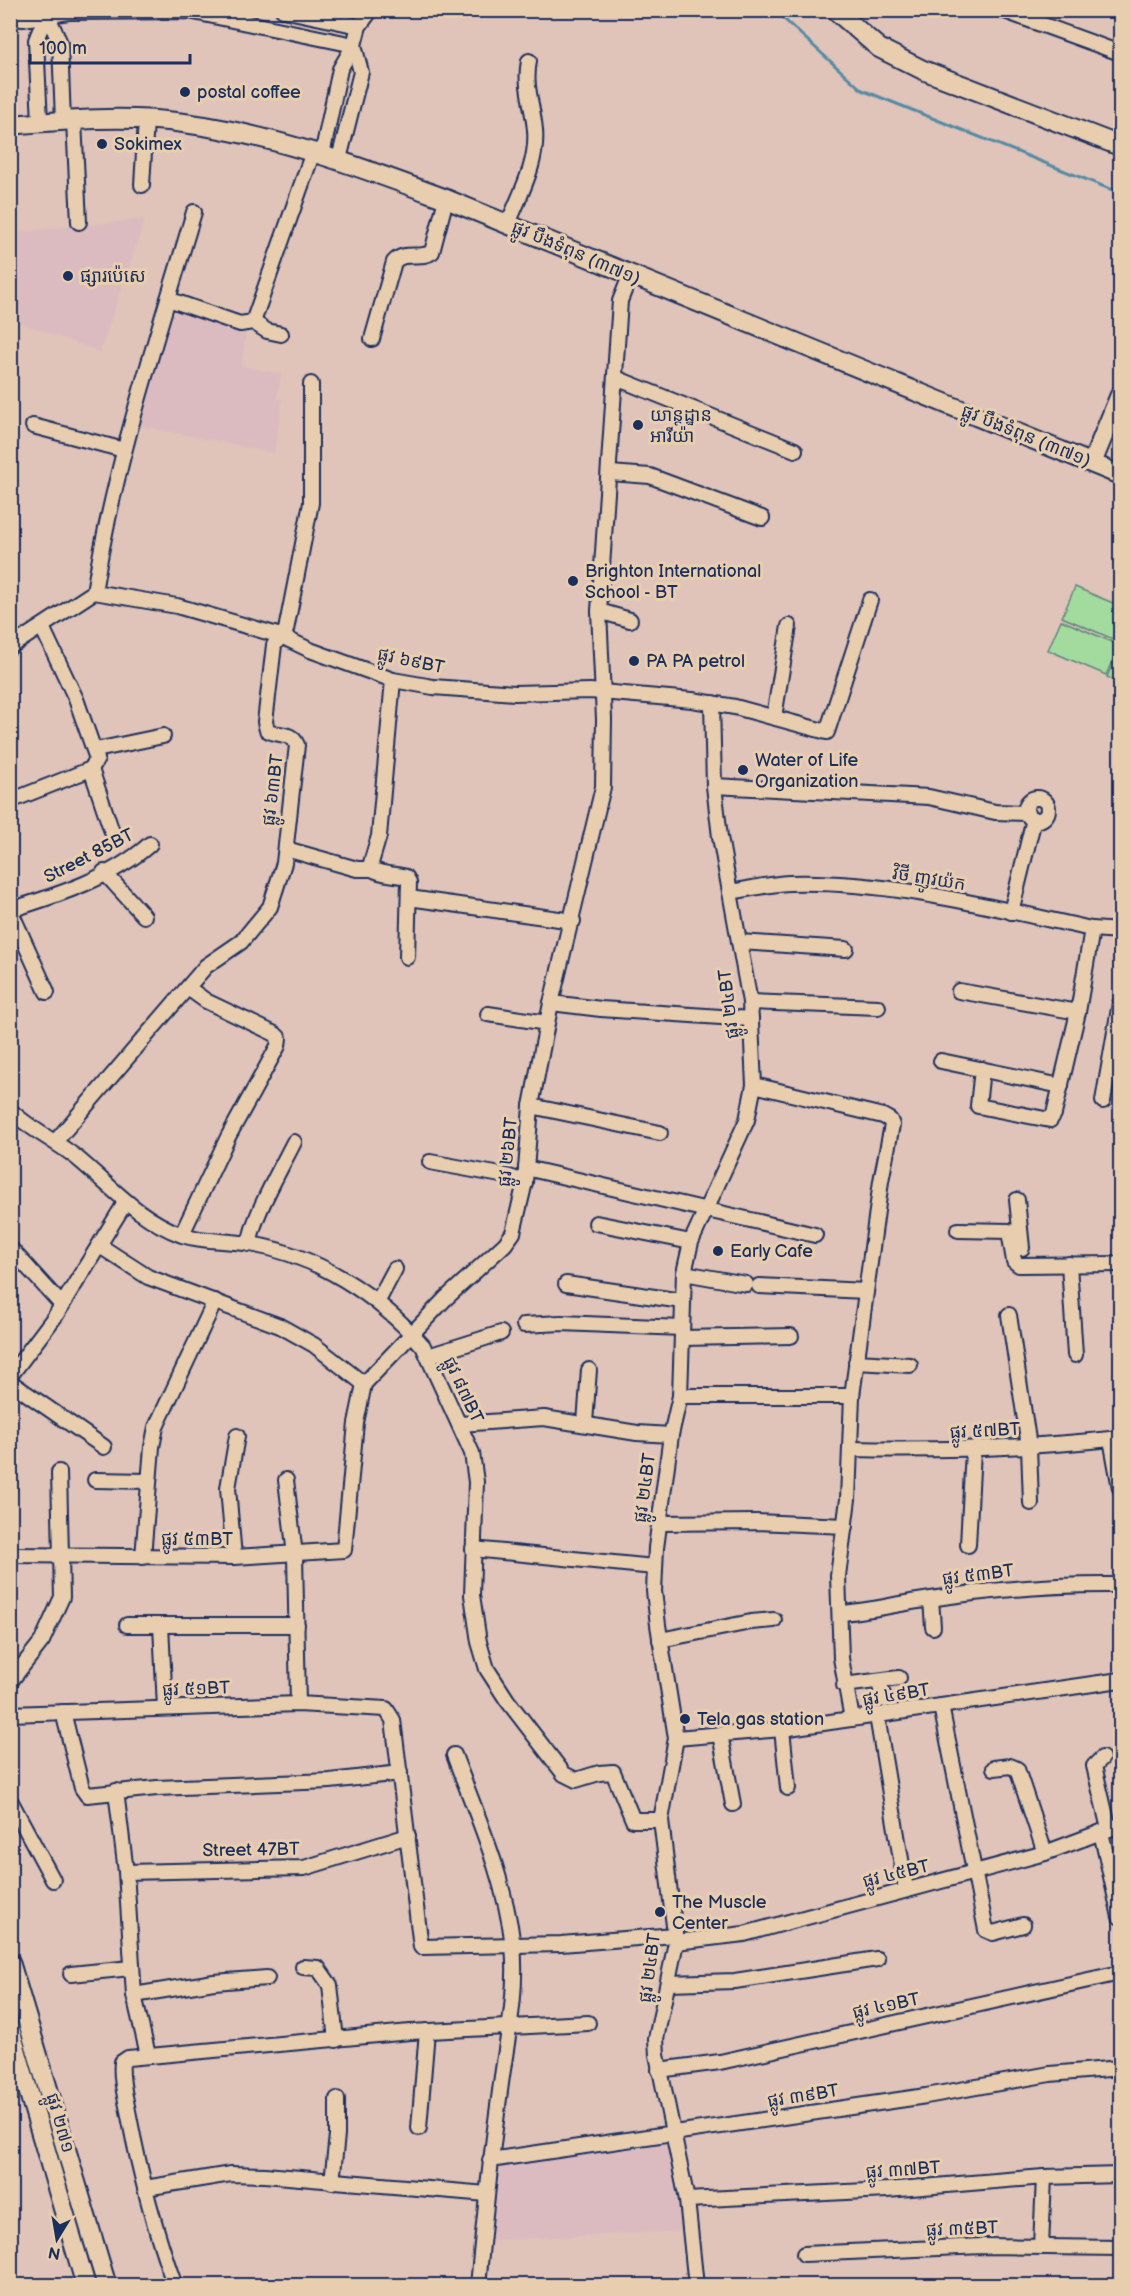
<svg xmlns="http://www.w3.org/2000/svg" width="1131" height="2296" viewBox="0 0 1131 2296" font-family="'Balsamiq Sans','Noto Sans Khmer',sans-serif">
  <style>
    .built { fill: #dbbbc0 }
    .green { fill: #a3db9f; stroke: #5f857e; stroke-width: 1.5 }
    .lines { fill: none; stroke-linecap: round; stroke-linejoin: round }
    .stream { stroke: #538ba5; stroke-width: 3 }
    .minor-casing { stroke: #1b2f5e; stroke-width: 18 }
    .major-casing { stroke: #1b2f5e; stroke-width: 22 }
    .minor { stroke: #e8ceaf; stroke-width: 14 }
    .major { stroke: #e8ceaf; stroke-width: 18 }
    .poi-dot { fill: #1b2f5e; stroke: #e8ceaf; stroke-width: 2 }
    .labels { text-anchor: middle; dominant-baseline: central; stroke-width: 6; stroke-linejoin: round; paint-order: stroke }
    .poi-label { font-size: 18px; fill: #1b2f5e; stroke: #e8ceaf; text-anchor: start }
    .street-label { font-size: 18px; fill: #1b2f5e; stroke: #e8ceaf }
  </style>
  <rect width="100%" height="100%" fill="#e0c3b9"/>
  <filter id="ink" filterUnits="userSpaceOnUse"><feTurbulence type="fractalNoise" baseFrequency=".0167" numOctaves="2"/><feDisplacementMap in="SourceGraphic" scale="12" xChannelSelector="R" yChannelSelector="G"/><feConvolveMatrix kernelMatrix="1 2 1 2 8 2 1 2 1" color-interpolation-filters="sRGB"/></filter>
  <g filter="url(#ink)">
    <g class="built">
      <polygon points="145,219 100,352 11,319 10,233"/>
      <polygon points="178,312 246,333 241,366 281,374 277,398 282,399 274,453 137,425 174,313"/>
      <polygon points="668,2140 684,2231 492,2240 498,2164"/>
    </g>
    <g class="green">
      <polygon points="1075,587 1120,606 1120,642 1062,617"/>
      <polygon points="1061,620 1119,645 1106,675 1048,650"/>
      <polygon points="1120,646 1120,682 1107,677"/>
    </g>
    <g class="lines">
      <polyline class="stream" points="774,10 862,90 1120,193"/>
      <g class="minor-casing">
        <g id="minor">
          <polyline points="45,10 60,43 63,121"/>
          <polyline points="283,10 359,26"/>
          <polyline points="1002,10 1120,53"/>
          <polyline points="10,17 23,19 69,12 189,11 354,45"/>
          <polyline points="74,121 79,222"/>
          <polyline points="40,122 36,40 46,15"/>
          <polyline points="322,155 340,69 354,45 359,26 371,10"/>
          <polyline points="339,159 361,72 354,45"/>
          <polyline points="142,185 146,120"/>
          <path d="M 508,224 C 520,194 538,163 535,130 C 533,106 524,86 529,61"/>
          <polyline points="168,299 240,324 253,322 267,331 281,334"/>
          <polyline points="253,322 313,152"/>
          <path d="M 372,339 L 394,262 C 404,250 421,260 432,252 L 446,199"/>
          <polyline points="616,378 795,450"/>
          <polyline points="33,426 124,450"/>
          <polyline points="610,473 650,476 762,518"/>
          <path d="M 94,592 C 115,462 157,338 194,212"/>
          <polyline points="599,611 630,620"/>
          <polyline points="10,647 94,592 177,606 281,636 310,650 393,680 433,687 515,693 590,691 692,700 735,707 827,732 870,600"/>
          <path d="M 393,680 L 379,836 L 371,863 L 372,869 C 382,875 395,874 406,877 L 409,882 L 407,957"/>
          <polyline points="774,717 789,626"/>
          <polyline points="96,750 163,736"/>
          <polyline points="91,769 112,832"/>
          <polyline points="714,786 929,797 995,812 1027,813"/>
          <circle cx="1037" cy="809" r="11"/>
          <polyline points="10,801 91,769 97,759 76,699 42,627"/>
          <polyline points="286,849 357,869 372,869"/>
          <polyline points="104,872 144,916"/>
          <path d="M 730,892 C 750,889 769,884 789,883 C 890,880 994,908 1092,929 L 1120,931"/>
          <polyline points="409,898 573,921"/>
          <polyline points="1011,912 1034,819"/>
          <polyline points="739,942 846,949"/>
          <polyline points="959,991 1078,1012"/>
          <path d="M 47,992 L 10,910 C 58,895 112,878 150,844"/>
          <polyline points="750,1002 878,1007"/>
          <polyline points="551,1003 601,1009 751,1019"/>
          <polyline points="488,1014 547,1023"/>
          <polyline points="941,1061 1061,1086"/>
          <polyline points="982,1069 978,1106 1050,1120 1054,1114 1078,1012 1092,929"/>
          <polyline points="754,1085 883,1116 890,1120 892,1125 881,1181 852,1396 848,1499 838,1576 841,1658 852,1719"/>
          <polyline points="1103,1101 1120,1003"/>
          <polyline points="531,1106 660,1133"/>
          <path d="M 10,1110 C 29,1129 56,1141 77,1158 C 111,1186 138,1219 182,1235 C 204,1242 227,1240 250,1244 C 317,1255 378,1295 423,1346 L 472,1453 L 476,1482 L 472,1595 L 479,1642 L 487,1669 L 507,1700 L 564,1774 L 576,1780 L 599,1773 L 613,1772 L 633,1820 L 661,1820"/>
          <path d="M 55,1142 L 206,966 L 241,942 L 270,907 L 284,863 L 297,745 C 291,731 279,737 267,730 L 265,722 L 274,645 L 286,630 L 311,503 L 311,384"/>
          <polyline points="430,1162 506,1176 525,1182"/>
          <polyline points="526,1168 815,1235"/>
          <polyline points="1017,1200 1022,1248"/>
          <polyline points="596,1223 691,1242"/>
          <polyline points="958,1230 1009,1231 1014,1261 1019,1265 1120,1264"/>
          <polyline points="182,1234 228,1137 278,1046 279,1038 275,1034 206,1001 188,988"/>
          <path d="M 250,1244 C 250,1222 283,1164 294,1142"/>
          <polyline points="100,1246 148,1277 280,1326 314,1345 364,1384"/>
          <polyline points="10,1248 62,1305"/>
          <polyline points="1069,1264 1075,1355"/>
          <polyline points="684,1273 746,1284"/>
          <polyline points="566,1284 682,1301"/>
          <polyline points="759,1286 866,1291"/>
          <polyline points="378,1301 395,1269"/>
          <polyline points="1009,1315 1029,1446 1031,1503"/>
          <polyline points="524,1325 561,1323 682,1328"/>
          <polyline points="682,1338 791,1336"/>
          <polyline points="428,1356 501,1333"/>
          <polyline points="856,1362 910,1365"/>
          <polyline points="10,1376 56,1315 125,1203"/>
          <polyline points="10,1382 104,1447"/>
          <polyline points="680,1396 852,1396"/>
          <polyline points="585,1423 589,1370"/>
          <polyline points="460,1424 544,1418 637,1433 671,1435"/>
          <polyline points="1111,1439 1120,1488"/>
          <path d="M 851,1449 C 941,1451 1030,1448 1120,1438"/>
          <polyline points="95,1480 149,1481"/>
          <polyline points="286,1480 295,1555 298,1704"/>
          <polyline points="659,1523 757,1522 845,1526"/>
          <polyline points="968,1545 973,1450"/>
          <polyline points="473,1549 654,1567"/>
          <polyline points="10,1555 234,1557 344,1550 356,1423 364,1384 445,1299 505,1244 513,1233 525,1182 531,1106 551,1003 603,787 604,719 599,611 620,301 630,276"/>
          <polyline points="143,1557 152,1447 156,1427 215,1301"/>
          <polyline points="234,1557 228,1488 237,1436"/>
          <polyline points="931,1599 933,1627"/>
          <path d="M 840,1613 C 868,1611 891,1605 918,1601 C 985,1590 1053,1584 1120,1585"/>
          <polyline points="127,1625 297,1625"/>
          <polyline points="161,1625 165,1708"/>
          <polyline points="660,1640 751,1622 774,1620"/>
          <polyline points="878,1681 885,1700"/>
          <polyline points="10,1682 42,1641 62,1597 59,1472"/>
          <polyline points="844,1685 899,1678"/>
          <polyline points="941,1706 986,1930 993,1933 1023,1925"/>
          <polyline points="63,1712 82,1788 87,1795 157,1788 330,1781 400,1773"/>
          <polyline points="10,1714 298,1704 386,1709 393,1720 421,1947 561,1944 675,1935"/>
          <polyline points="877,1716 906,1889"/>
          <polyline points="782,1729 788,1788"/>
          <polyline points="720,1734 733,1804"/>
          <polyline points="676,1738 782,1729 1120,1680"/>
          <path d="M 454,1755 C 478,1818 505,1878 513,1946 C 518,1994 506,2043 500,2091 C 491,2156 484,2220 478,2286"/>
          <polyline points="1102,1758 1094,1766 1109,1829"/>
          <polyline points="994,1768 1010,1766 1017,1769 1045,1853"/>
          <polyline points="116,1791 126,1872 134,1995 148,2055"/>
          <polyline points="10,1800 53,1880"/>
          <polyline points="1101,1832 1120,1917"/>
          <polyline points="126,1872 304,1868 408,1836"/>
          <polyline points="676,1942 744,1934 1045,1853 1120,1825"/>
          <polyline points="303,1967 318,1968 330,1985 336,2040"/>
          <polyline points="71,1974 131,1968"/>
          <polyline points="669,1983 735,1981 877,1959"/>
          <polyline points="134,1995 214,1982 267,1978"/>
          <polyline points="659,2070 720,2062 1120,1973"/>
          <polyline points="419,2128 427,2031"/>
          <polyline points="490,2160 926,2096 1050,2074 1120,2068"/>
          <polyline points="332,2182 337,2135 337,2099"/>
          <polyline points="145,2188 231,2174 265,2175 487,2194"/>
          <polyline points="687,2200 887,2190 1044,2177 1120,2175"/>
          <polyline points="1041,2247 1044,2177"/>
          <polyline points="804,2254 983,2246 1120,2248"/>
          <path d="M 175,2286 C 155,2231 140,2174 129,2116 C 126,2099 120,2080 122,2062 L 128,2058 L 410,2032 L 588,2023"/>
          <polyline points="696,2286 687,2200 657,2055 656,2039 676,1942 661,1820 676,1738 658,1625 654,1591 656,1548 671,1435 680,1396 684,1273 691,1242 747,1120 754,1085 750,1002 720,837 714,786 712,703"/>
        </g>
      </g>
      <g class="major-casing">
        <g id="major">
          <polyline points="835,10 879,48 923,70 1120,146"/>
          <path d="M 10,125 C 67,120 127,115 184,123 C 275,135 360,167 446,199 L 1120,475"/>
          <polyline points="1092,463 1120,395"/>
          <polyline points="10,1962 107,2286"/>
          <polyline points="10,2029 86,2286"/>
        </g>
      </g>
      <use href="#minor" class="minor"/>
      <use href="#major" class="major"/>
    </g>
  </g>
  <g class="poi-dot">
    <circle cx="185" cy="92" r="6"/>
    <circle cx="102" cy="144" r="6"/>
    <circle cx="68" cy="276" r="6"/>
    <circle cx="638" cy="425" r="6"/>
    <circle cx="573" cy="581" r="6"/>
    <circle cx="634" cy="661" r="6"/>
    <circle cx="743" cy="770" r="6"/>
    <circle cx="718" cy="1251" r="6"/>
    <circle cx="685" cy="1719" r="6"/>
    <circle cx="660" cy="1912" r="6"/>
  </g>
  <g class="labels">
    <g class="poi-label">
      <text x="197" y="92">postal coffee</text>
      <text x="114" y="144">Sokimex</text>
      <text x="80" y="276">ផ្សារប៉េសេ</text>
      <text x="650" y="415">យាន្ដដ្ឋាន<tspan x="650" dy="21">អារីយ៉ា</tspan></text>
      <text x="585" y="571">Brighton International<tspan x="585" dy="21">School - BT</tspan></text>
      <text x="646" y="661">PA PA petrol</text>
      <text x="755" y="760">Water of Life<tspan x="755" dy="21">Organization</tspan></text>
      <text x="730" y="1251">Early Cafe</text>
      <text x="697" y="1719">Tela gas station</text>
      <text x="672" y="1902">The Muscle<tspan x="672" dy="21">Center</tspan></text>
    </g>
    <g class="street-label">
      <text transform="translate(576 253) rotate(23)">ផ្លូវ បឹងទំពុន (៣៧១)</text>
      <text transform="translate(1026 436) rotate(22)">ផ្លូវ បឹងទំពុន (៣៧១)</text>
      <text transform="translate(411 661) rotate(12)">ផ្លូវ ៦៩BT</text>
      <text transform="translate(273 790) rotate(-83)">ផ្លូវ ៦៣BT</text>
      <text transform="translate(89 856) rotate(-27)">Street 85BT</text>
      <text transform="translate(929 879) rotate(9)">វិថី ញូវយ៉ក</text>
      <text transform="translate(729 1004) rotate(-97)">ផ្លូវ ២៤BT</text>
      <text transform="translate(508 1152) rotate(-84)">ផ្លូវ ២៦BT</text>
      <text transform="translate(463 1390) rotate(65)">ផ្លូវ ៨៧BT</text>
      <text transform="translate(985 1431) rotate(-3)">ផ្លូវ ៥៧BT</text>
      <text transform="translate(645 1488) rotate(-82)">ផ្លូវ ២៤BT</text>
      <text x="197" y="1539">ផ្លូវ ៥៣BT</text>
      <text transform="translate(978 1575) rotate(-7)">ផ្លូវ ៥៣BT</text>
      <text transform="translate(196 1689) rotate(-2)">ផ្លូវ ៥១BT</text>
      <text transform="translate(896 1695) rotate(-9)">ផ្លូវ ៤៩BT</text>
      <text transform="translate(251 1850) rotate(-1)">Street 47BT</text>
      <text transform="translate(896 1874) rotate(-14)">ផ្លូវ ៤៥BT</text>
      <text transform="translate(650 1968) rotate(-82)">ផ្លូវ ២៤BT</text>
      <text transform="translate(886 2006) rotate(-12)">ផ្លូវ ៤១BT</text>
      <text transform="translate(803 2096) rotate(-9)">ផ្លូវ ៣៩BT</text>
      <text transform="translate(60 2123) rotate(74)">ផ្លូវ ២៧១</text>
      <text transform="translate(903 2170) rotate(-4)">ផ្លូវ ៣៧BT</text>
      <text transform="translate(962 2229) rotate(-2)">ផ្លូវ ៣៥BT</text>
    </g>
  </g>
  <rect width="1131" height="2296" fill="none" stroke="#e8ceaf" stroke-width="36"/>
  <rect x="18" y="18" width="1095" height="2260" fill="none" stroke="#1b2f5e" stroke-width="2" filter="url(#ink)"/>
  <g transform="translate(57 2239) rotate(191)" stroke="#e8ceaf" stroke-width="4.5" paint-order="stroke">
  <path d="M0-4.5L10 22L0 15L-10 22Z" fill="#1b2f5e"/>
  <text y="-9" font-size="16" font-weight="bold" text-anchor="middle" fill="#1b2f5e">N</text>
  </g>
  <path d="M30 54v9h160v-9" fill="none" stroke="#1b2f5e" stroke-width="3"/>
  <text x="39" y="54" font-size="18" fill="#1b2f5e" stroke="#e8ceaf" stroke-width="4.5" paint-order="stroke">100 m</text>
</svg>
